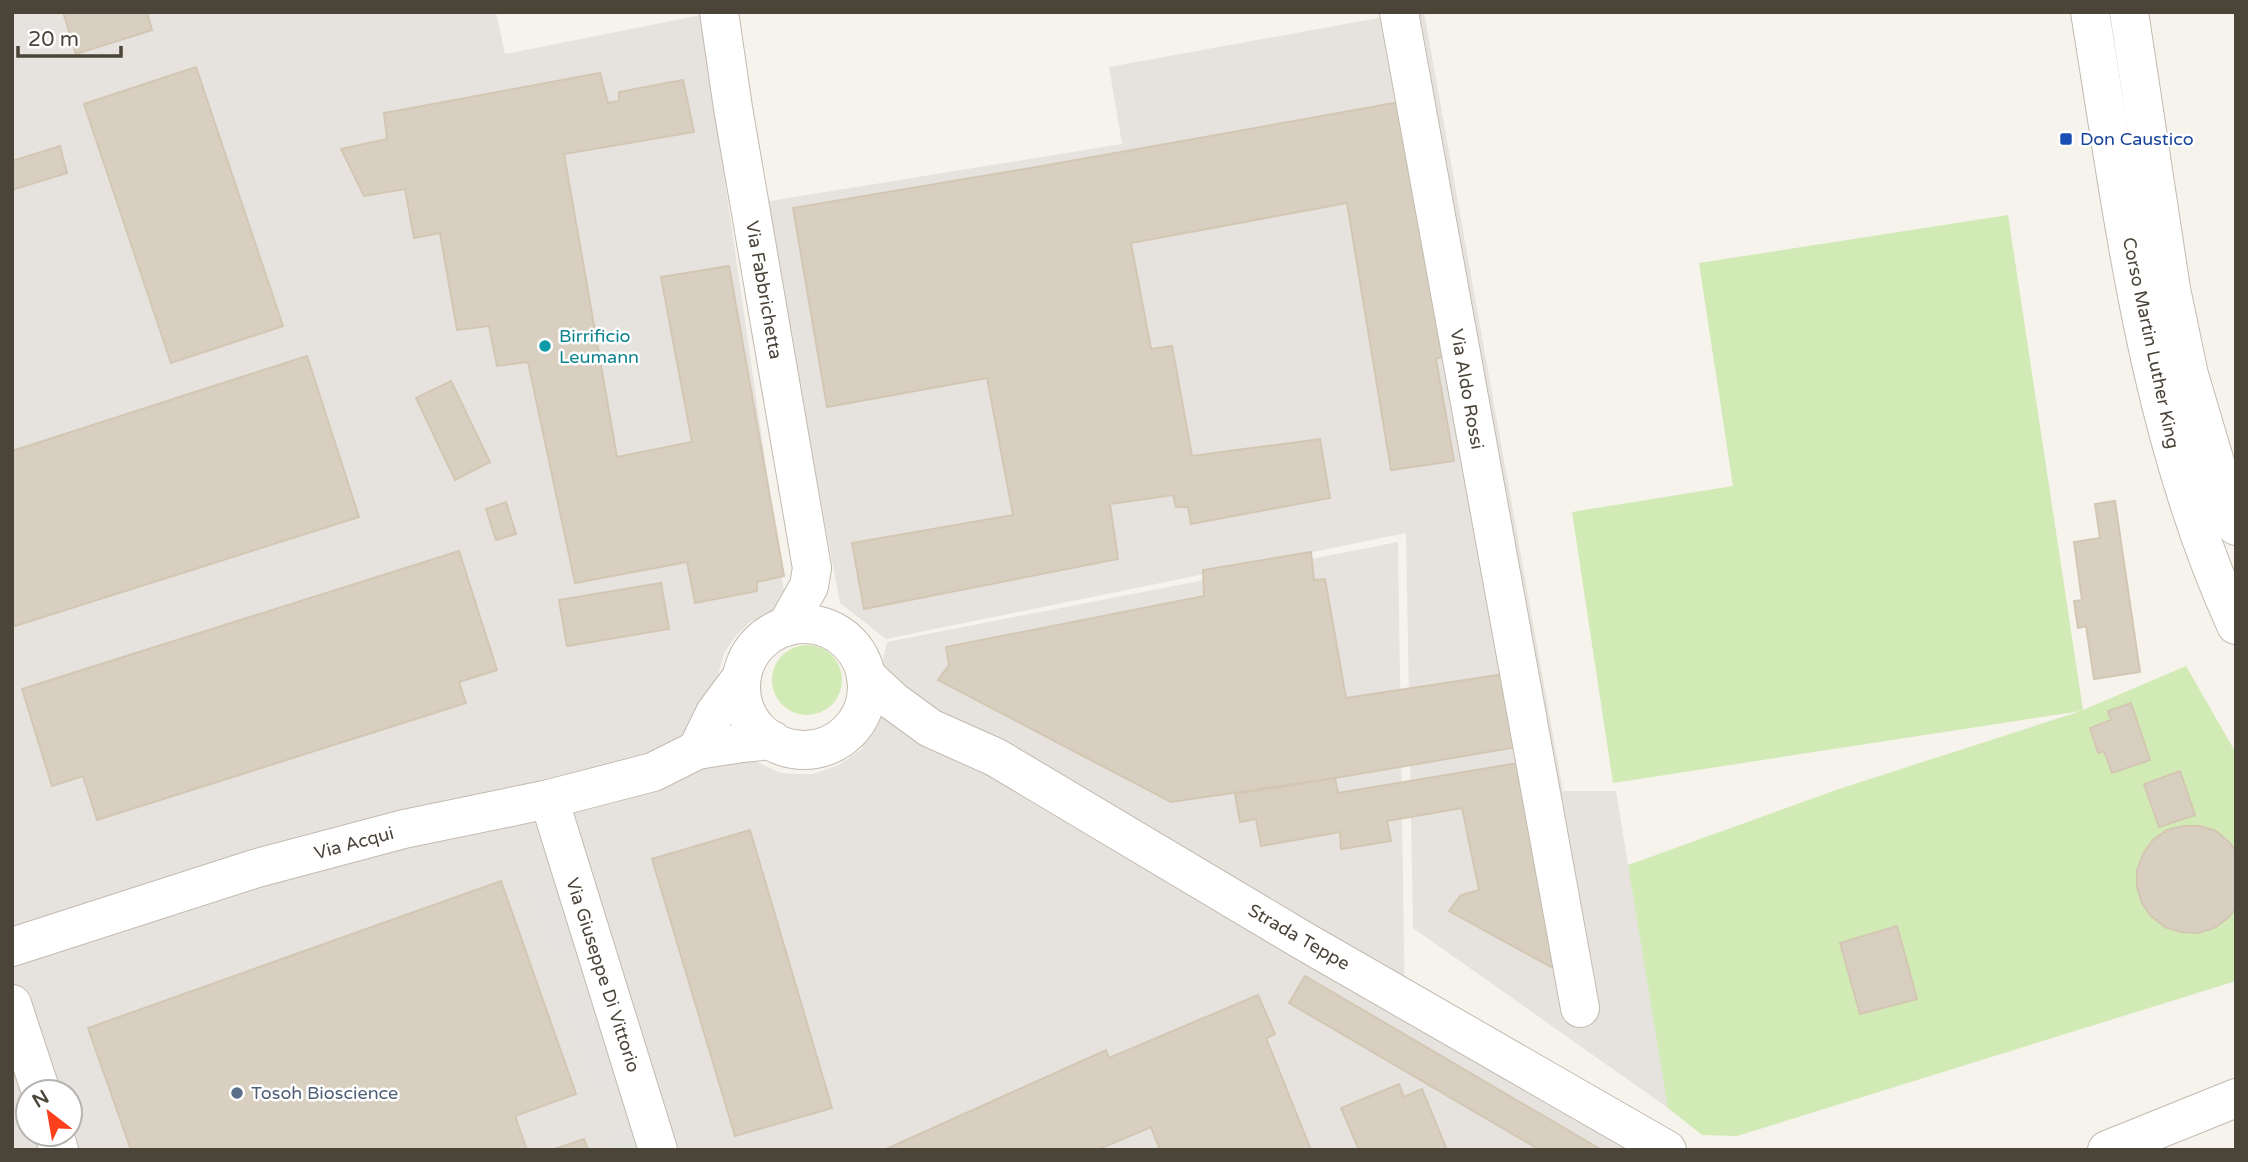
<svg xmlns="http://www.w3.org/2000/svg" width="2248" height="1162" viewBox="0 0 2248 1162" font-family="'Varela Round',sans-serif">
  <style>
    .industrial { fill: #e6e2dd; fill-rule: evenodd }
    .green { fill: #d2eab5 }
    .parking { fill: #e5e3e0 }
    .building { fill: #d8cfc1; stroke: #d3c7b4; stroke-width: 2 }
    .lines { fill: none; stroke-linecap: round; stroke-linejoin: round }
    .minor-casing { stroke: #c2bbae; stroke-width: 40 }
    .minor { stroke: #fff; stroke-width: 38 }
    .transit-dot { fill: #1a4fb4; stroke: #fff; stroke-width: 2.5 }
    .culture-dot { fill: #0f9aa8; stroke: #fff; stroke-width: 2.5 }
    .service-dot { fill: #5c6f8a; stroke: #fff; stroke-width: 2.5 }
    .labels { text-anchor: middle; dominant-baseline: central; stroke-width: 5; stroke-linejoin: round; paint-order: stroke }
    .transit-label { font-size: 18px; fill: #164399; stroke: #fff; text-anchor: start }
    .street-label { font-size: 18px; fill: #4b4439; stroke: #fff }
    .culture-label { font-size: 18px; fill: #0d838f; stroke: #fff; text-anchor: start }
    .service-label { font-size: 18px; fill: #4e5e75; stroke: #fff; text-anchor: start }
  </style>
  <rect width="100%" height="100%" fill="#f6f3ec"/>
  <g class="industrial">
    <path d="M 12,12 L 496,12 L 505,54 L 701,15 L 786,606 L 750,622 L 736,636 L 725,651 L 719,671 L 716,694 L 740,749 L 759,763 L 781,773 L 797,774 L 813,774 L 839,765 L 862,749 L 887,642 L 1398,542 L 1405,1015 L 1639,1150 L 12,1150 ZM 28,1092 L 70,1092 L 70,1134 L 28,1134 Z"/>
    <polygon points="1411,12 1424,12 1563,791 1616,791 1668,1108 1413,928 1406,533 886,639 840,603 764,202 1122,144 1109,67"/>
  </g>
  <g class="green">
    <polygon points="2008,215 2083,710 2186,666 2236,753 2236,981 1737,1136 1702,1135 1668,1108 1628,865 1836,790 2081,711 1613,783 1572,512 1733,486 1699,263"/>
    <circle cx="807" cy="680" r="35"/>
  </g>
  <g class="parking">
    <polygon points="551,874 575,948 552,955 529,882"/>
    <polygon points="587,987 619,1085 597,1093 564,995"/>
    <polygon points="634,1128 641,1150 614,1150 610,1136"/>
  </g>
  <g class="building">
    <polygon points="63,12 147,12 152,30 76,54"/>
    <polygon points="196,67 283,326 171,363 84,104"/>
    <polygon points="600,73 608,103 619,101 619,92 683,80 694,132 564,154 617,457 692,442 661,277 729,266 784,576 757,582 757,591 695,603 687,562 575,583 528,362 497,366 489,326 457,330 440,233 414,238 405,189 364,196 341,149 387,139 384,113"/>
    <polygon points="1400,102 1449,354 1436,359 1454,461 1391,470 1347,203 1131,243 1151,349 1172,346 1192,456 1320,439 1330,498 1191,524 1188,507 1176,507 1173,495 1110,504 1118,559 864,609 852,543 1013,515 987,378 827,407 793,208 1048,165"/>
    <polygon points="60,146 67,173 12,190 12,161"/>
    <polygon points="307,356 359,517 12,627 12,451"/>
    <polygon points="451,381 490,462 455,480 416,398"/>
    <polygon points="2115,501 2140,672 2094,679 2086,626 2078,628 2074,601 2082,600 2074,542 2100,538 2095,504"/>
    <polygon points="506,502 516,534 496,540 486,509"/>
    <polygon points="459,551 497,670 459,682 466,703 97,820 83,776 52,786 22,689"/>
    <polygon points="1311,552 1314,580 1325,579 1346,698 1505,674 1517,747 1335,778 1171,802 938,680 949,665 946,647 1204,596 1203,570"/>
    <polygon points="661,583 669,629 567,646 559,600"/>
    <polygon points="2131,703 2150,760 2112,773 2104,751 2098,753 2090,728 2111,720 2108,711"/>
    <polygon points="1530,761 1563,965 1551,967 1449,911 1461,895 1479,890 1462,808 1387,821 1391,841 1341,849 1340,832 1261,846 1256,819 1240,822 1235,794 1335,778 1338,793"/>
    <polygon points="2180,771 2195,815 2159,827 2144,784"/>
    <polygon points="2183,826 2200,826 2216,831 2229,842 2236,851 2236,908 2228,918 2214,928 2198,933 2181,932 2165,927 2151,916 2142,903 2137,887 2137,870 2143,854 2153,840 2167,830"/>
    <polygon points="750,830 832,1108 735,1136 652,859"/>
    <polygon points="501,881 576,1094 515,1116 527,1150 131,1150 88,1028"/>
    <polygon points="1897,926 1917,999 1860,1014 1840,943"/>
    <polygon points="1305,976 1600,1149 1599,1150 1540,1150 1289,1003"/>
    <polygon points="1258,995 1275,1034 1266,1038 1311,1150 1160,1150 1151,1127 1097,1150 884,1150 1106,1050 1109,1058"/>
    <polygon points="1399,1084 1404,1097 1422,1089 1447,1150 1359,1150 1341,1108"/>
    <polygon points="584,1139 588,1150 552,1150"/>
  </g>
  <g class="lines">
    <g class="minor-casing">
      <g id="minor">
        <polyline points="719,12 733,108 812,568 809,586 786,627"/>
        <polyline points="1399,12 1580,1008"/>
        <path d="M 2090,12 C 2124,219 2148,432 2236,625"/>
        <polyline points="2129,12 2171,289 2189,375 2214,459 2236,526"/>
        <circle cx="804" cy="687" r="63"/>
        <polyline points="866,676 893,701 930,728 995,757 1302,940 1667,1150"/>
        <polyline points="697,750 715,713 741,678"/>
        <polyline points="549,799 658,1150"/>
        <polyline points="12,947 254,869 404,829 549,799 653,772 697,750 742,743 772,740"/>
        <polyline points="12,1004 41,1092"/>
        <polyline points="54,1134 59,1150"/>
        <polyline points="2107,1150 2236,1098"/>
      </g>
    </g>
    <use href="#minor" class="minor"/>
  </g>
  <rect class="transit-dot" x="2059" y="132" width="14" height="14" rx="3.5"/>
  <circle class="culture-dot" cx="545" cy="346" r="7"/>
  <circle class="service-dot" cx="237" cy="1093" r="7"/>
  <g class="labels">
    <g class="transit-label">
      <text x="2080" y="139">Don Caustico</text>
    </g>
    <g class="street-label">
      <text transform="translate(764 290) rotate(80)">Via Fabbrichetta</text>
      <text transform="translate(2151 343) rotate(78)">Corso Martin Luther King</text>
      <text transform="translate(1467 389) rotate(80)">Via Aldo Rossi</text>
      <text transform="translate(354 843) rotate(-15)">Via Acqui</text>
      <text transform="translate(1299 937) rotate(30)">Strada Teppe</text>
      <text transform="translate(603 975) rotate(72)">Via Giuseppe Di Vittorio</text>
    </g>
    <g class="culture-label">
      <text x="559" y="336">Birrificio<tspan x="559" dy="21">Leumann</tspan></text>
    </g>
    <g class="service-label">
      <text x="251" y="1093">Tosoh Bioscience</text>
    </g>
  </g>
  <rect width="2248" height="1162" fill="none" stroke="#4b4439" stroke-width="28"/>
  <g transform="translate(49 1113) rotate(329)"><circle r="33" fill="#ffffff" stroke="#b7b4b0" stroke-width="2"/>
  <path d="M0-5L12 26L0 18L-12 26Z" fill="#fc3f1d"/>
  <text y="-10" font-size="19" font-weight="bold" text-anchor="middle" fill="#4b4439">N</text>
  </g>
  <path d="M18 46v10h103v-10" fill="none" stroke="#4b4439" stroke-width="3.5"/>
  <text x="28" y="46" font-size="21" fill="#4b4439" stroke="#ffffff" stroke-width="5" paint-order="stroke">20 m</text>
</svg>
